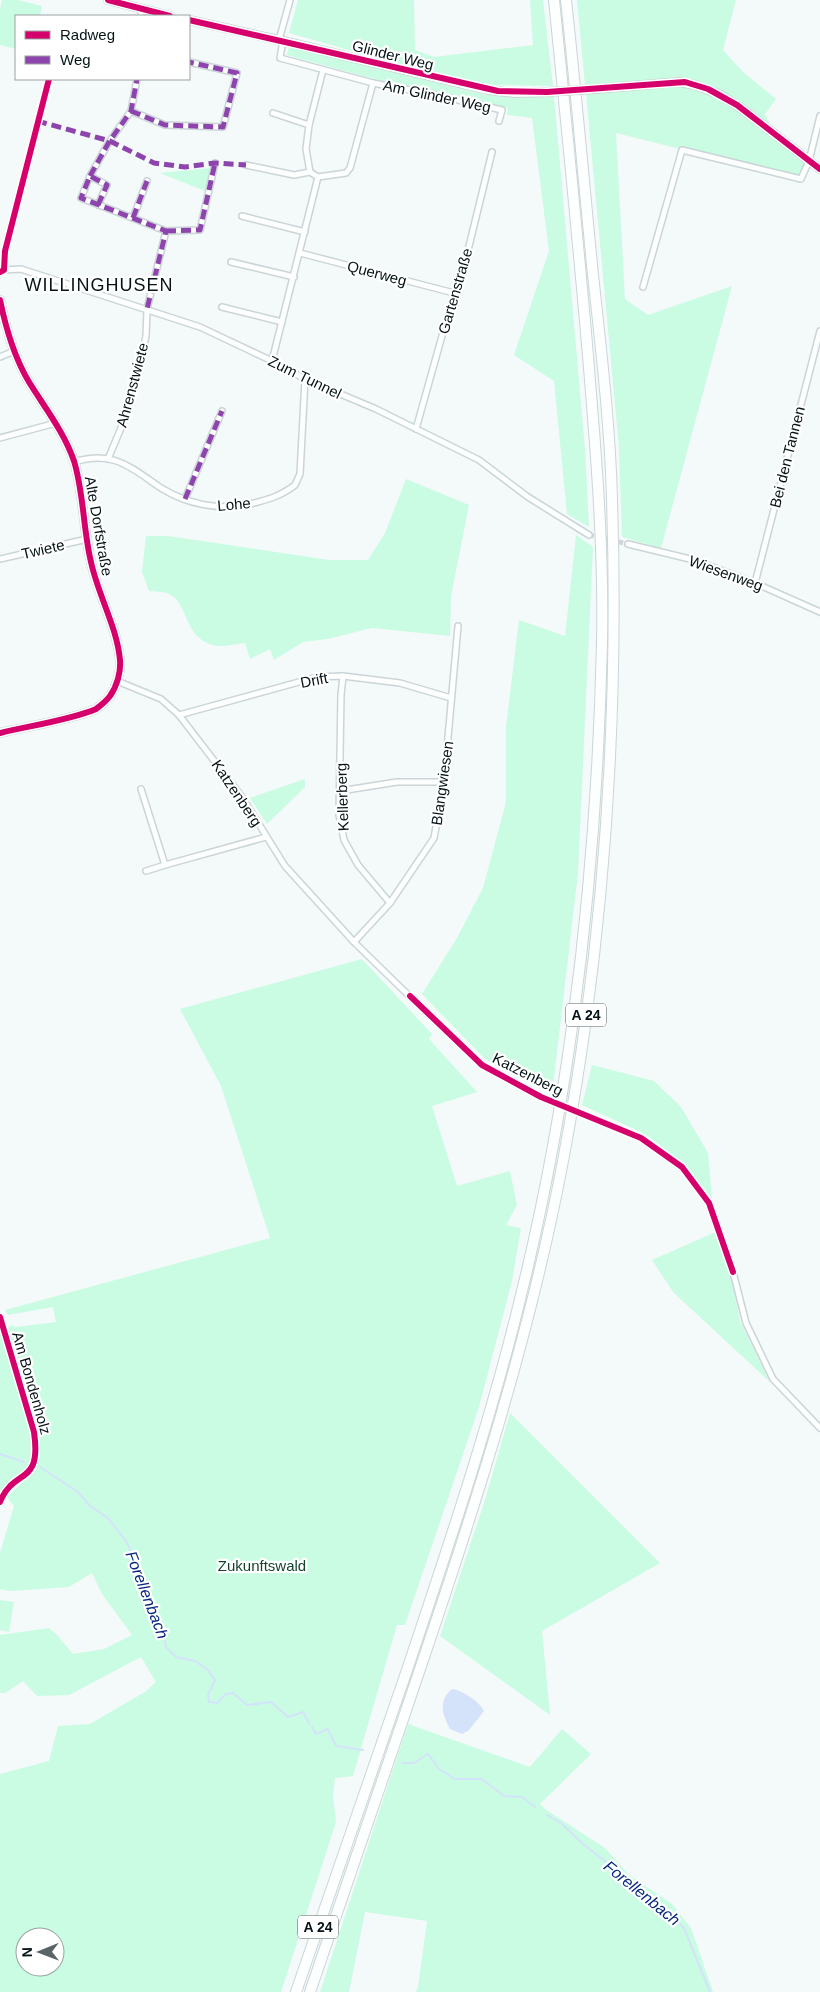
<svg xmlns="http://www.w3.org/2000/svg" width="820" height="1992" viewBox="0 0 820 1992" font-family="Arial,sans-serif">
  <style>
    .green { fill: #c9fce3; fill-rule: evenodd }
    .water { fill: #d5e3fa }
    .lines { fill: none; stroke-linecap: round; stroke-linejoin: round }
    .stream { stroke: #d5e3fa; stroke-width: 2 }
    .street-tunnel { stroke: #d0d7d8; stroke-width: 5; stroke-dasharray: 5 2.5; stroke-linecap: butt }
    .street-casing { stroke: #cbd5d7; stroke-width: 8 }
    .secondary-casing { stroke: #cbd5d7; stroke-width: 10 }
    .highway-casing { stroke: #cbd5d7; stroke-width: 12 }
    .street { stroke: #fdfefe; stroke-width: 5 }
    .secondary { stroke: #fdfefe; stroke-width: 8 }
    .highway { stroke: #fdfefe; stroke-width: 10 }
    .street-bridge-casing { stroke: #cbd5d7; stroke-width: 8; stroke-linecap: butt }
    .secondary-bridge-casing { stroke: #cbd5d7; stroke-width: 10; stroke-linecap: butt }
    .street-bridge { stroke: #fdfefe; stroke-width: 5 }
    .secondary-bridge { stroke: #fdfefe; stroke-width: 8 }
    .quiet { stroke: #8e44ad; stroke-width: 5; stroke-dasharray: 10 5; stroke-linecap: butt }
    .cycleway-casing { stroke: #fff; stroke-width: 9 }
    .cycleway { stroke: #d6006c; stroke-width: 6 }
    .labels { text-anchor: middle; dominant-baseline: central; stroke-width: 4.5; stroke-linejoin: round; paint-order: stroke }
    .shield { fill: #fff; stroke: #515a5d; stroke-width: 1 }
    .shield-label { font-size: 14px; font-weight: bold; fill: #061417 }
    .street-label { font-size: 15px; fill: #061417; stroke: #fff }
    .park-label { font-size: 15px; fill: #15422e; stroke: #fff }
    .water-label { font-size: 16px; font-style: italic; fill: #072780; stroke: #fff }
    .quarter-label { font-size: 18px; letter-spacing: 1px; fill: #061417; stroke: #fff }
  </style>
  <rect width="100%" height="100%" fill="#f4f9fa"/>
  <g class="green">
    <polygon points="2,0 18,0 42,6 40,16 16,16 16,49 0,45 0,9"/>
    <polygon points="298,0 414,0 415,50 434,57 533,45 530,0 543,0 553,86 487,85 384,60 289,33"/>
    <polygon points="577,0 736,0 723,50 743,72 776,99 765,114 771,128 748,108 723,92 683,78 585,85"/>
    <polygon points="289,46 486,95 554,96 585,449 589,527 567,514 554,381 514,355 549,251 532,118 507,115 508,108 374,79 287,55"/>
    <polygon points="681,86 719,99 743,113 808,164 801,179 616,133 625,299 648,315 732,286 661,548 622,537 619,448 586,93"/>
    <polygon points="210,168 205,191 160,173"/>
    <path d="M 406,479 L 469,505 L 451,596 L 450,636 L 372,628 L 327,639 L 303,642 L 274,660 L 270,649 L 250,659 L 245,643 C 235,644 222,648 213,645 C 183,637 189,603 169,594 C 164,591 155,592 149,591 L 142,572 L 146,536 L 168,536 L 329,560 L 368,560 L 385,533 Z"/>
    <polygon points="576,535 593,547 578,873 552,1095 485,1059 422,994 457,938 483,888 506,802 506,727 519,620 565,636"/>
    <polygon points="305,779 305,787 267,824 250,798"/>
    <path d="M 362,959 L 432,1034 L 429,1039 L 477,1092 L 432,1106 L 457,1186 L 510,1171 L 517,1205 L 506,1225 L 521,1228 L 512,1281 L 479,1407 L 405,1625 L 397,1625 L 353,1776 L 335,1778 L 333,1796 L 336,1822 L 281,1992 L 0,1992 L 0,1774 L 49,1761 L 58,1726 L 90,1724 L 145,1692 L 156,1682 L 141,1657 L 69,1695 L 37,1696 L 23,1681 L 5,1693 L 0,1693 L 0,1635 L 49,1628 L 58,1636 L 73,1654 L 104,1649 L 132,1635 L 102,1594 L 92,1573 L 69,1587 L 11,1591 L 0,1589 L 0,1553 L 14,1506 L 7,1497 L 37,1468 C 43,1422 21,1373 7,1329 L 11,1325 L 16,1327 L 56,1322 L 53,1307 L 8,1315 L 5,1310 L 270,1238 L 221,1086 L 180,1009 ZM 25,1937 L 55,1937 L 55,1967 L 25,1967 Z"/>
    <polygon points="592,1065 654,1081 681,1107 708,1153 712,1199 685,1164 645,1134 582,1105"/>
    <polygon points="718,1231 731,1274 740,1321 770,1382 673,1292 652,1260"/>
    <path d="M 0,1328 C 7,1353 37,1436 32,1457 C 29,1472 9,1484 0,1494 Z"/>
    <polygon points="510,1413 660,1563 542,1631 550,1715 440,1636 485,1500"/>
    <polygon points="0,1600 14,1602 9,1632 0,1630"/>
    <polygon points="408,1724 530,1767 562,1729 591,1754 540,1804 545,1809 605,1848 629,1875 672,1904 691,1928 713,1992 416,1992 418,1987 427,1921 365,1912 349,1992 320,1992"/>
  </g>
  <path class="water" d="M 452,1689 C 462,1690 480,1702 484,1711 L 469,1730 L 462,1734 L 450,1729 C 442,1714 438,1701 452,1689 Z"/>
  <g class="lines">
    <g class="stream">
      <polyline points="0,1454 24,1462"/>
      <polyline points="40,1467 78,1492 90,1506 108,1518 126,1541 146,1584 151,1613 163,1631 166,1647 176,1657 195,1661 208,1670 215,1680 208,1695 209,1702 217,1703 226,1694 233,1693 247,1705 271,1702 288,1717 303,1712 309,1723"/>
      <polyline points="312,1727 316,1734 328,1729 336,1746 363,1750"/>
      <polyline points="402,1763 414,1763 428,1754 439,1769 455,1779 482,1779 504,1796 522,1797 535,1807"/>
      <polyline points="547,1815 562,1824 583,1844 606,1862 629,1886 662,1908 684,1928 710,1992"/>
    </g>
    <polyline class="street-tunnel" points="589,535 628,544"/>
    <g class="street-casing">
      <g id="street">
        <polyline points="141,10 141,16"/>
        <polyline points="279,40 290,0"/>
        <polyline points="283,41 280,58 373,83 441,96 502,110 499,121"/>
        <polyline points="131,111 165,125 223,127 237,73 189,62"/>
        <polyline points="273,113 309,125"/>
        <polyline points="246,165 294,175 310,172"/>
        <polyline points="90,176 109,142 131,111 137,79"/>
        <polyline points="318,177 346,173 350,168 373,83"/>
        <polyline points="98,205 107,185 90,176 81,198 166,231 147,309 146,336 138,374 121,428 108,459"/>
        <polyline points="242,216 305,232"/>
        <polyline points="133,218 147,181"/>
        <polyline points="166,231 200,230 215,163"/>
        <polyline points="300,253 454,293"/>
        <polyline points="231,262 294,277"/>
        <polyline points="4,270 5,251 49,79"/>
        <polyline points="0,272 4,270 21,269 200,327 272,361 305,379 376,409 479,460 528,497 589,535"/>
        <polyline points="643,287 682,150 801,179 809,161 820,116"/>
        <polyline points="222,307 282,322"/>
        <polyline points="0,357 14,351"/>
        <polyline points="272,361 318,177 310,172 306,149 309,125 323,70"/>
        <polyline points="416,429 454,293 460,283 492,152"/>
        <polyline points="0,438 56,423"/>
        <path d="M 74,462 C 114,450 130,467 161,488 C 187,504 219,511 250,504 C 267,500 281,496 295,485 L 300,474 L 305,379"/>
        <polyline points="185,499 222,411"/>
        <polyline points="628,544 694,560 755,583 820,612"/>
        <polyline points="0,559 87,539"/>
        <polyline points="755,583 820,331"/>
        <polyline points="343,676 341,695 339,815 344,840 358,865 390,903"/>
        <polyline points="117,681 161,699 179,715 242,797 285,866 354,942 398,985 482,1065 541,1097"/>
        <polyline points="179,715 317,677 343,676 400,683 451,698"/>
        <polyline points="141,789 165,865 266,837"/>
        <polyline points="340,791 397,782 444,782"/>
        <polyline points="146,871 165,865"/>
        <polyline points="354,942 390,903 434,838 444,782 458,626"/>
        <polyline points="600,1121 641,1138 682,1167 709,1203 733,1272 746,1323 773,1379 820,1428"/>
        <path d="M 0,1317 L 34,1432 C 42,1487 14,1467 0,1502"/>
      </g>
    </g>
    <g class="secondary-casing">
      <g id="secondary">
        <polyline points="108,0 170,16"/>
        <polyline points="189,20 283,41 488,90 516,93 547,92"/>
        <polyline points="595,89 679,82 695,85 721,95 745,111 820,169"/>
        <path d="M 0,300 C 6,329 14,357 29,382 C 45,408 64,432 74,461 C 84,494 83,529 91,562 C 98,595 117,627 120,660 C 121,672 117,686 110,696 C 107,700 100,706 96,709 C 71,720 28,726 0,733"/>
      </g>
    </g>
    <g class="highway-casing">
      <g id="highway">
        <path d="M 296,1992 C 333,1886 369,1779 406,1673 C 448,1547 491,1421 522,1291 C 574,1079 597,860 602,643 C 604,547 596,452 588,356 C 578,238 566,119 554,0"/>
        <path d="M 310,1992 C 346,1886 383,1779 419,1672 C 476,1504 530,1336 563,1161 C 604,943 619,721 612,499 C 610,424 601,349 593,275 C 584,183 576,92 566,0"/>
      </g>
    </g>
    <use href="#street" class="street"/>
    <use href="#secondary" class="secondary"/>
    <use href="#highway" class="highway"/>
    <g class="street-bridge-casing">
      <polyline id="street-bridge" points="541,1097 600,1121"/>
    </g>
    <g class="secondary-bridge-casing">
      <polyline id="secondary-bridge" points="547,92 595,89"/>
    </g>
    <use href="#street-bridge" class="street-bridge"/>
    <use href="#secondary-bridge" class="secondary-bridge"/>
    <g class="quiet">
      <polyline points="131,111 165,125 223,127 237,73 189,62"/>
      <polyline points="37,121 110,141 154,163 185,167 215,163 246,165"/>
      <polyline points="90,176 109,142 131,111 137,79"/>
      <polyline points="98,205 107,185 90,176 81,198 166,231 147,309"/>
      <polyline points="133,218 147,181"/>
      <polyline points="166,231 200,230 215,163"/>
      <polyline points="185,499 222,411"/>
    </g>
    <g class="cycleway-casing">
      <g id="cycleway">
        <polyline points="108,0 170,16"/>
        <polyline points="189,20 498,91 547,92 685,82 708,89 737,105 820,169"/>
        <polyline points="0,272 4,270 5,251 49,79"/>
        <path d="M 0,300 C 6,329 14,357 29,382 C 45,408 64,432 74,461 C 84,494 83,529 91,562 C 98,595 117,627 120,660 C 121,672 117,686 110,696 C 107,700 100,706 96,709 C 71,720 28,726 0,733"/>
        <polyline points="410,996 482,1065 541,1097 641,1138 682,1167 709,1203 733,1272"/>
        <path d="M 0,1317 L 34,1432 C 42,1487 14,1467 0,1502"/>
      </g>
    </g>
    <use href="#cycleway" class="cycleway"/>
  </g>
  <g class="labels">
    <g class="shield">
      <rect x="566" y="1003.5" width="40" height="23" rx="4"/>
      <rect x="298" y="1915.5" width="40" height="23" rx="4"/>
    </g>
    <g class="shield-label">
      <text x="586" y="1015">A 24</text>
      <text x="318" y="1927">A 24</text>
    </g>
    <g class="street-label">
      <text transform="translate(393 55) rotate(14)">Glinder Weg</text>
      <text transform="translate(437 96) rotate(12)">Am Glinder Weg</text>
      <text transform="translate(377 273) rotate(15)">Querweg</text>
      <text transform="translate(455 291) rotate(-74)">Gartenstraße</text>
      <text transform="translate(305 377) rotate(26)">Zum Tunnel</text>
      <text transform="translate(132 385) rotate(-75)">Ahrenstwiete</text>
      <text transform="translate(787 457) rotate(-76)">Bei den Tannen</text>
      <text transform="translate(234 504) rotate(-5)">Lohe</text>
      <text transform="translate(99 526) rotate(80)">Alte Dorfstraße</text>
      <text transform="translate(43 549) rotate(-13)">Twiete</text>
      <text transform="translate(726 573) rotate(20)">Wiesenweg</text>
      <text transform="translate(314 680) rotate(-11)">Drift</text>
      <text transform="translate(442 783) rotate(-82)">Blangwiesen</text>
      <text transform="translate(237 793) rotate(56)">Katzenberg</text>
      <text transform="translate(342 797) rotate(-92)">Kellerberg</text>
      <text transform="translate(528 1074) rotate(27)">Katzenberg</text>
      <text transform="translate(32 1383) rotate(74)">Am Bondenholz</text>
    </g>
    <g class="park-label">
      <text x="262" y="1565">Zukunftswald</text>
    </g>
    <g class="water-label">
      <text transform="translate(147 1595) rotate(69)">Forellenbach</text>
      <text transform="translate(642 1893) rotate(39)">Forellenbach</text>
    </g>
    <g class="quarter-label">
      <text x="99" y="285">WILLINGHUSEN</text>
    </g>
  </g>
  <rect x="15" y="15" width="175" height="65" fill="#ffffff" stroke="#9ba1a2"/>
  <rect x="25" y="31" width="25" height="8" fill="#d6006c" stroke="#9ba1a2"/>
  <text x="60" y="40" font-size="15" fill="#061417">Radweg</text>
  <rect x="25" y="56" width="25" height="8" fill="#8e44ad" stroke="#9ba1a2"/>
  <text x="60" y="65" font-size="15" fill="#061417">Weg</text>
  <g transform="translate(40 1952) rotate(269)"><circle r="24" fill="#ffffff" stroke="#9ba1a2"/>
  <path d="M0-4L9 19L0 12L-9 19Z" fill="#596466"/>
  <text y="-8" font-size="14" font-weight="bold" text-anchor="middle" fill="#061417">N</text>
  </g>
</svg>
